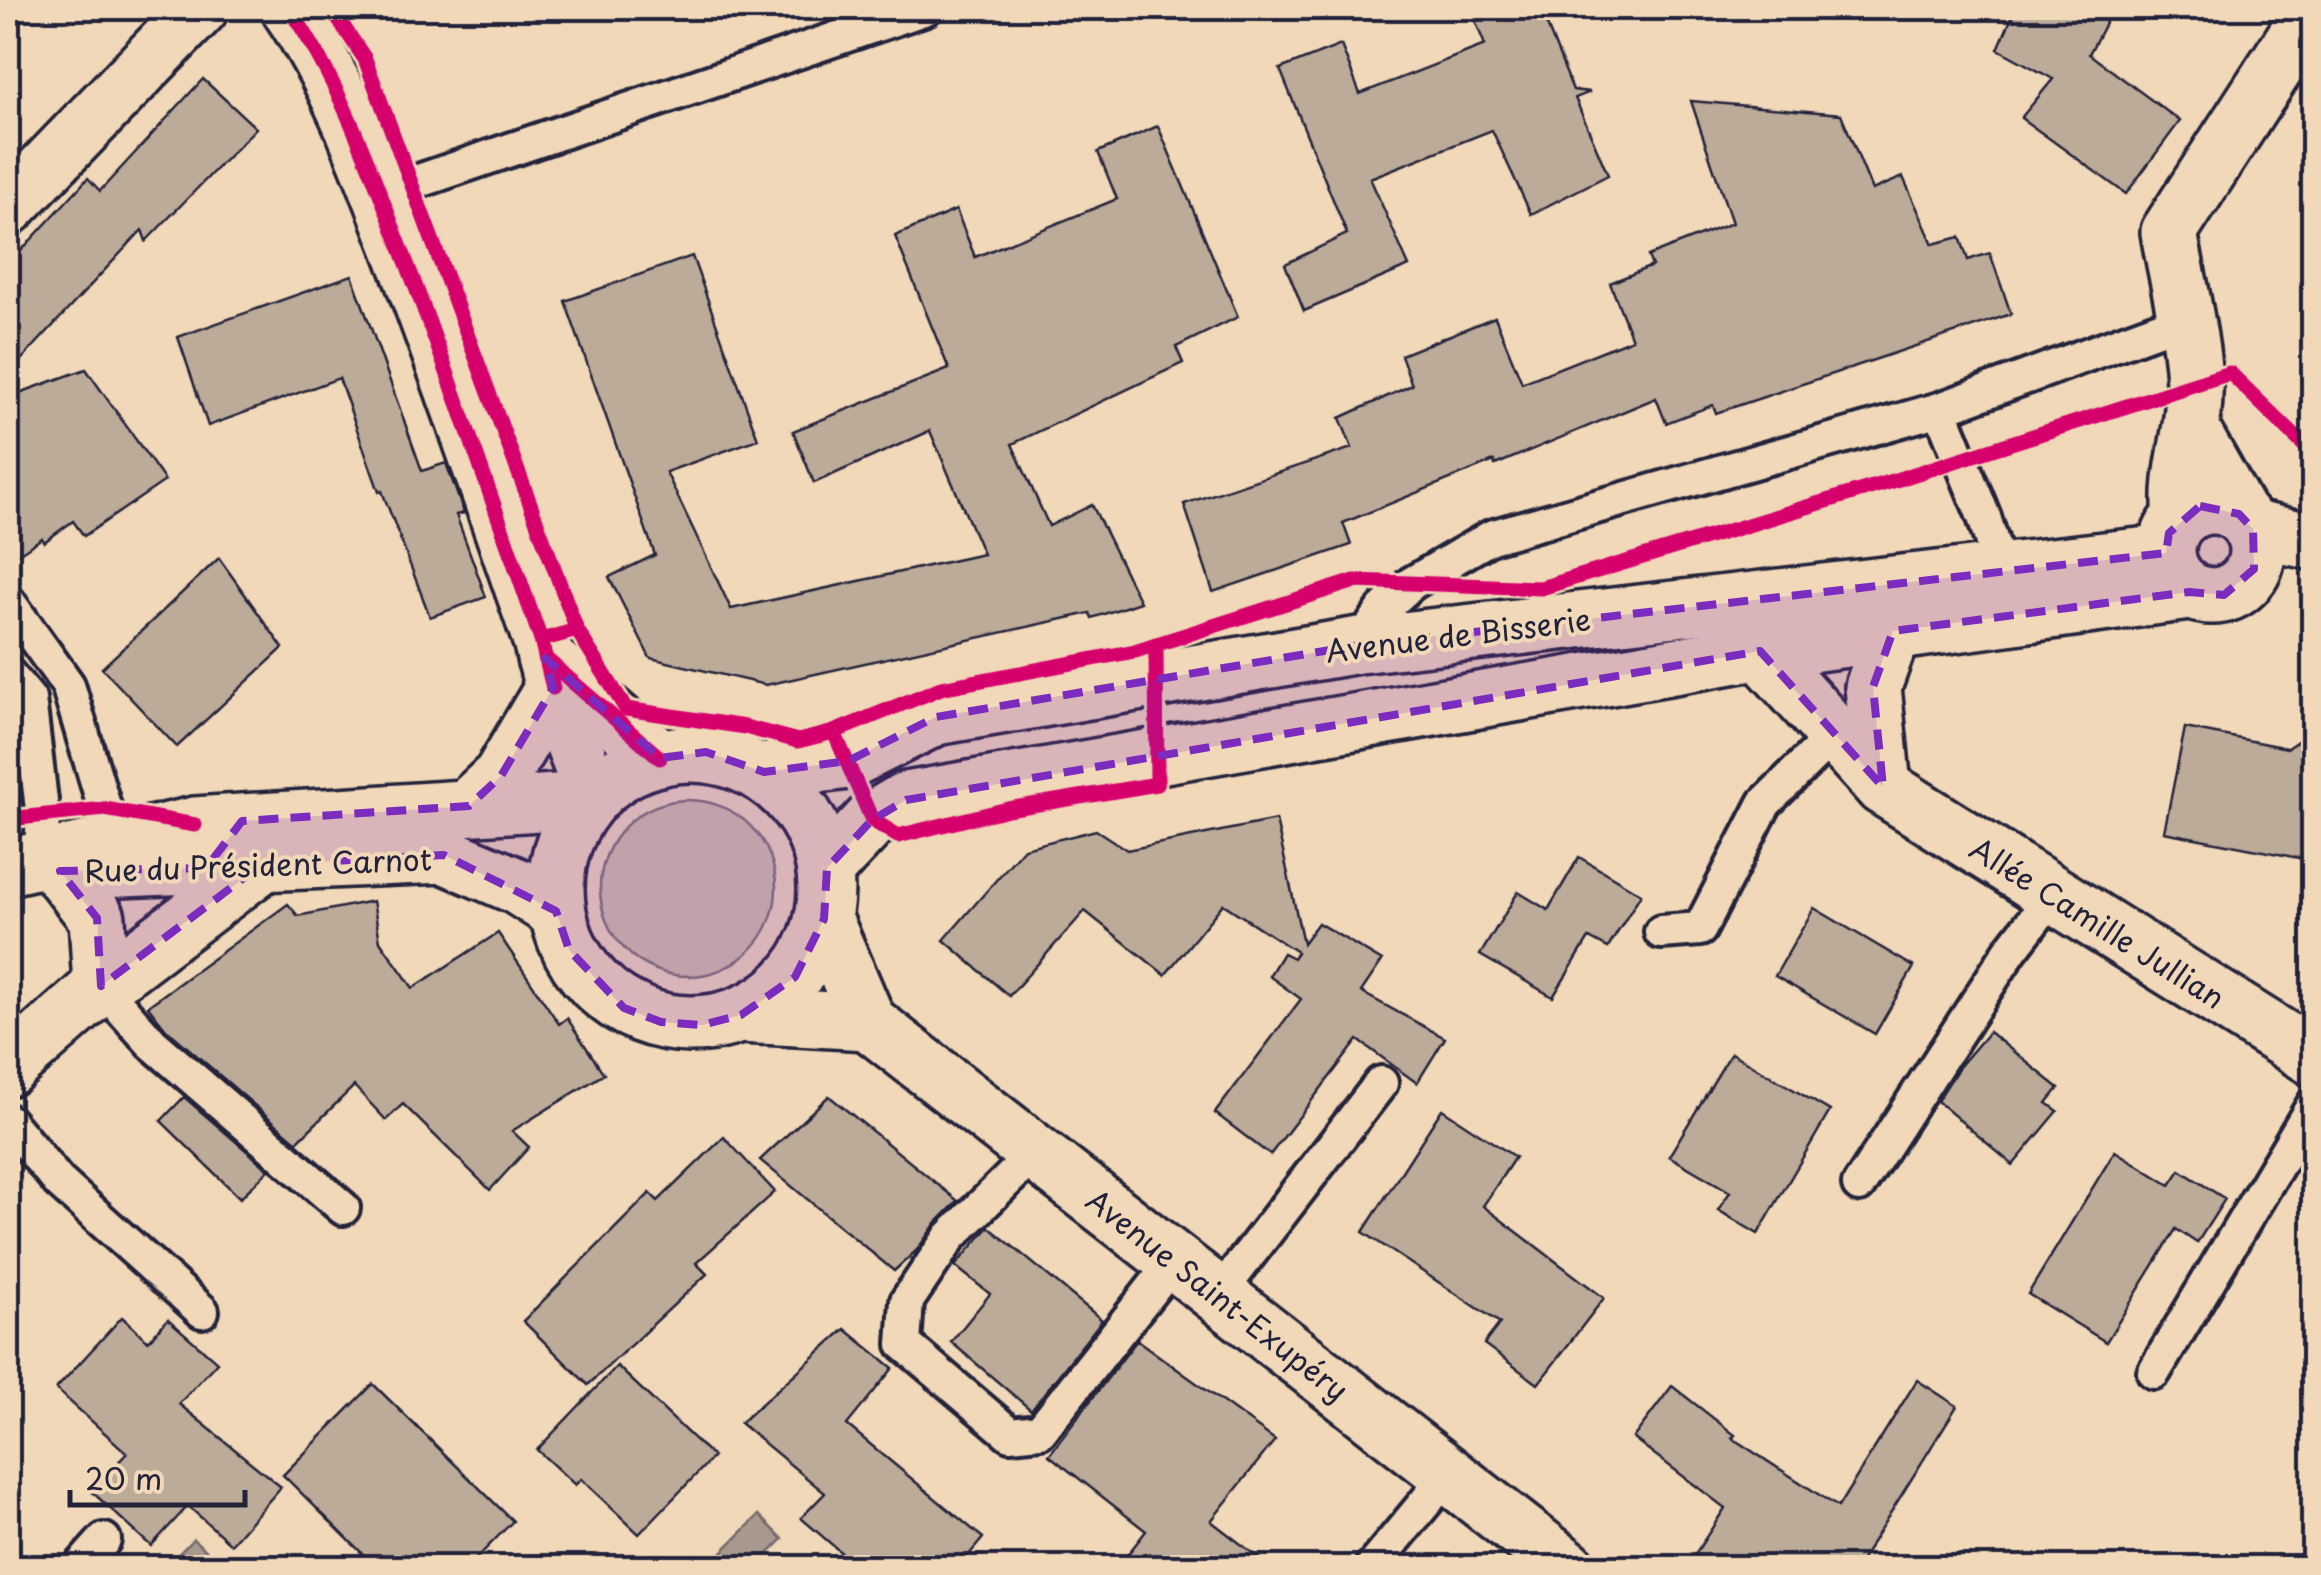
<svg xmlns="http://www.w3.org/2000/svg" width="2321" height="1575" viewBox="0 0 2321 1575" font-family="'Playpen Sans',sans-serif">
  <style>
    .green { fill: #d2bea6; stroke: #7a7070; stroke-width: 2.5 }
    .water { fill: #a9998d; stroke: #73696c; stroke-width: 2.5 }
    .building { fill: #bdab99; stroke: #22223b; stroke-width: 2.5 }
    .lines { fill: none; stroke-linecap: round; stroke-linejoin: round }
    .service-casing { stroke: #22223b; stroke-width: 40 }
    .minor-casing { stroke: #22223b; stroke-width: 62 }
    .tertiary-casing { stroke: #22223b; stroke-width: 62 }
    .secondary-casing { stroke: #22223b; stroke-width: 62 }
    .service { stroke: #f0d8b8; stroke-width: 32 }
    .minor { stroke: #f0d8b8; stroke-width: 55 }
    .tertiary { stroke: #f0d8b8; stroke-width: 55 }
    .secondary { stroke: #f0d8b8; stroke-width: 55 }
    .cycleway-casing { stroke: #f0d8b8; stroke-width: 21 }
    .cycleway { stroke: #d6006c; stroke-width: 15 }
    .marked { fill: #7b2cbf; fill-opacity: 0.2; stroke: #7b2cbf; stroke-width: 8; stroke-dasharray: 20 12; stroke-linejoin: round }
    .labels { text-anchor: middle; dominant-baseline: central; stroke-width: 8; stroke-linejoin: round; paint-order: stroke }
    .street-label { font-size: 30px; fill: #22223b; stroke: #f0d8b8 }
  </style>
  <rect width="100%" height="100%" fill="#f0d8b8"/>
  <filter id="ink" filterUnits="userSpaceOnUse"><feTurbulence type="fractalNoise" baseFrequency=".01" numOctaves="2"/><feDisplacementMap in="SourceGraphic" scale="20" xChannelSelector="R" yChannelSelector="G"/><feConvolveMatrix kernelMatrix="1 2 1 2 8 2 1 2 1" color-interpolation-filters="sRGB"/></filter>
  <g filter="url(#ink)">
    <circle class="green" cx="688" cy="888" r="88"/>
    <g class="water">
      <polygon points="759,1515 783,1539 755,1567 707,1567"/>
      <polygon points="193,1539 225,1567 174,1567 170,1563"/>
    </g>
    <g class="building">
      <polygon points="1470,8 1540,8 1573,90 1590,92 1575,98 1608,175 1531,214 1492,130 1370,178 1409,266 1304,311 1285,264 1347,234 1280,69 1341,45 1360,94 1485,45"/>
      <polygon points="2016,8 2113,8 2089,54 2180,121 2126,194 2021,118 2053,79 1998,49"/>
      <polygon points="203,79 256,128 146,241 142,230 8,374 8,265 88,178 100,191"/>
      <polygon points="1691,101 1841,114 1872,190 1903,177 1933,244 1960,237 1968,260 1990,253 2011,314 1716,413 1713,405 1666,423 1656,398 1495,465 1494,461 1343,523 1351,545 1213,592 1184,504 1352,448 1340,418 1412,385 1401,355 1495,317 1522,383 1632,339 1610,283 1652,266 1648,256 1732,223"/>
      <polygon points="1158,126 1238,317 1176,347 1183,363 1012,444 1049,526 1092,505 1140,602 1092,618 1090,613 766,685 650,658 609,577 655,555 565,301 692,256 758,439 666,472 731,609 983,554 930,431 814,483 793,431 949,369 895,236 956,210 975,257 1117,199 1098,152"/>
      <polygon points="352,275 422,471 446,463 464,513 456,515 486,597 430,617 382,491 379,492 339,378 208,426 178,337"/>
      <polygon points="86,369 165,481 84,536 73,521 44,542 42,538 8,561 8,397"/>
      <polygon points="219,558 283,648 177,747 102,668"/>
      <polygon points="2185,728 2287,748 2314,730 2314,861 2164,832"/>
      <polygon points="1276,820 1303,943 1318,923 1382,961 1361,992 1445,1038 1417,1083 1358,1040 1270,1155 1215,1113 1301,999 1269,976 1283,953 1293,958 1297,952 1223,904 1165,975 1085,911 1009,996 944,940 1024,848 1096,830 1127,850"/>
      <polygon points="1579,857 1641,894 1608,948 1589,938 1553,997 1480,955 1518,892 1548,910"/>
      <polygon points="373,901 380,941 413,988 498,933 559,1024 567,1018 604,1074 512,1131 529,1147 490,1190 403,1104 386,1120 354,1086 297,1142 166,1029 148,1006 288,904 298,916"/>
      <polygon points="1814,908 1914,967 1875,1034 1775,976"/>
      <polygon points="1989,1032 2059,1088 2047,1103 2058,1111 2013,1165 1937,1101 1959,1067"/>
      <polygon points="1731,1053 1830,1111 1758,1234 1718,1210 1730,1192 1669,1156"/>
      <polygon points="829,1096 958,1201 936,1223 917,1250 894,1271 760,1160"/>
      <polygon points="184,1097 269,1170 240,1198 161,1121"/>
      <polygon points="1442,1109 1515,1157 1483,1206 1604,1298 1538,1384 1484,1344 1500,1323 1363,1232"/>
      <polygon points="724,1137 775,1192 696,1263 707,1274 588,1385 523,1321 650,1193 658,1201"/>
      <polygon points="2115,1151 2170,1185 2180,1170 2225,1199 2197,1243 2176,1229 2106,1342 2028,1294"/>
      <polygon points="989,1227 1102,1320 1031,1410 951,1342 990,1294 955,1266"/>
      <polygon points="122,1317 148,1341 168,1319 217,1362 179,1404 281,1487 231,1544 188,1506 151,1546 91,1491 127,1453 56,1389"/>
      <polygon points="845,1329 893,1368 847,1425 983,1538 958,1568 859,1568 801,1518 825,1493 740,1423"/>
      <polygon points="1137,1340 1275,1440 1211,1521 1272,1568 1117,1568 1146,1531 1049,1455"/>
      <polygon points="617,1366 713,1457 639,1534 581,1479 575,1485 537,1450"/>
      <polygon points="1917,1380 1957,1406 1856,1568 1686,1568 1725,1508 1633,1438 1672,1386 1735,1435 1732,1438 1838,1507"/>
      <polygon points="373,1384 513,1521 467,1568 377,1568 283,1475"/>
    </g>
    <g class="lines">
      <g class="service-casing">
        <g id="service">
          <polyline points="381,194 926,8"/>
          <polyline points="1940,409 1984,517 2001,571"/>
          <polyline points="8,601 68,685 115,843"/>
          <polyline points="1359,645 1385,607 1412,583 1491,537 1940,409 2184,319"/>
          <polyline points="8,674 29,699 43,818 40,860"/>
          <polyline points="1661,932 1700,929 1765,803 1835,734"/>
          <polyline points="101,986 152,1043 343,1208"/>
          <polyline points="8,1121 59,1182 202,1311"/>
          <polyline points="1035,1153 950,1237 907,1301 904,1344 1010,1434 1040,1431 1174,1261"/>
          <polyline points="1859,1185 2010,951 2054,894"/>
          <polyline points="1218,1295 1381,1083"/>
          <polyline points="2154,1372 2314,1104"/>
          <polyline points="79,1568 104,1540"/>
          <polyline points="1371,1568 1448,1475"/>
        </g>
      </g>
      <g class="minor-casing">
        <g id="minor">
          <polyline points="8,207 200,8"/>
          <polyline points="2192,431 2239,514"/>
          <path d="M 2182,516 C 2176,473 2196,430 2194,385 C 2193,340 2177,279 2169,232 L 2314,8"/>
          <polyline points="1760,651 1883,787 2314,1058"/>
          <polyline points="1883,787 1873,687 1893,631"/>
        </g>
      </g>
      <g class="tertiary-casing">
        <g id="tertiary">
          <path d="M 289,8 C 338,80 368,162 399,243 C 450,374 494,507 541,640 L 553,688 L 592,794"/>
          <circle cx="2212" cy="551" r="45"/>
          <polyline points="2253,529 2314,542"/>
          <polyline points="545,658 660,758"/>
          <polyline points="764,772 848,761 936,717 1359,645 2166,553"/>
          <polyline points="469,806 501,776 553,688"/>
          <polyline points="827,868 872,820 906,800 1760,651 2189,592"/>
          <polyline points="60,871 97,918 101,986"/>
          <polyline points="8,1068 101,986 261,865"/>
        </g>
      </g>
      <g class="secondary-casing">
        <g id="secondary">
          <circle cx="691" cy="889" r="135"/>
          <polyline points="8,867 195,825 587,800"/>
          <polyline points="98,870 444,855 517,886 556,911"/>
          <polyline points="824,919 868,1022 1568,1568"/>
          <polyline points="741,1015 868,1022"/>
        </g>
      </g>
      <use href="#service" class="service"/>
      <use href="#minor" class="minor"/>
      <use href="#tertiary" class="tertiary"/>
      <use href="#secondary" class="secondary"/>
      <g class="cycleway-casing">
        <g id="cycleway">
          <path d="M 289,8 C 338,80 368,162 399,243 C 450,374 494,507 541,640 L 553,688"/>
          <polyline points="331,8 365,59 577,630"/>
          <polyline points="541,640 577,630 626,709 745,727 798,741 834,732 941,688 1135,651 1355,581 1541,588 1899,479 2230,373 2314,455"/>
          <polyline points="545,658 660,758"/>
          <polyline points="834,732 872,820 898,836 1008,809 1157,784 1156,644"/>
          <polyline points="8,819 105,809 195,825"/>
        </g>
      </g>
      <use href="#cycleway" class="cycleway"/>
    </g>
  </g>
  <path class="marked" d="M 2200,506 L 2239,514 L 2253,529 L 2254,569 L 2224,595 L 2189,592 L 1893,631 L 1873,687 L 1883,787 L 1760,651 L 906,800 L 872,820 L 827,868 L 824,919 L 795,977 L 741,1015 L 702,1025 L 661,1022 L 624,1008 L 569,950 L 556,911 L 444,855 L 261,865 L 101,986 L 97,918 L 60,871 L 206,868 L 242,821 L 469,806 L 501,776 L 553,688 L 545,658 L 660,758 L 706,752 L 764,772 L 848,761 L 936,717 L 1359,645 L 2166,553 L 2169,533 Z"/>
  <g class="labels">
    <g class="street-label">
      <text transform="translate(1458 634) rotate(-7)">Avenue de Bisserie</text>
      <text transform="translate(258 864) rotate(-2)">Rue du Président Carnot</text>
      <text transform="translate(2098 922) rotate(32)">Allée Camille Jullian</text>
      <text transform="translate(1218 1294) rotate(38)">Avenue Saint-Exupéry</text>
    </g>
  </g>
  <rect width="2321" height="1575" fill="none" stroke="#f0d8b8" stroke-width="40"/>
  <rect x="20" y="20" width="2281" height="1535" fill="none" stroke="#22223b" stroke-width="4" filter="url(#ink)"/>
  <path d="M70 1490v15h175v-15" fill="none" stroke="#22223b" stroke-width="5"/>
  <text x="85" y="1490" font-size="30" fill="#22223b" stroke="#f0d8b8" stroke-width="8" paint-order="stroke">20 m</text>
</svg>
